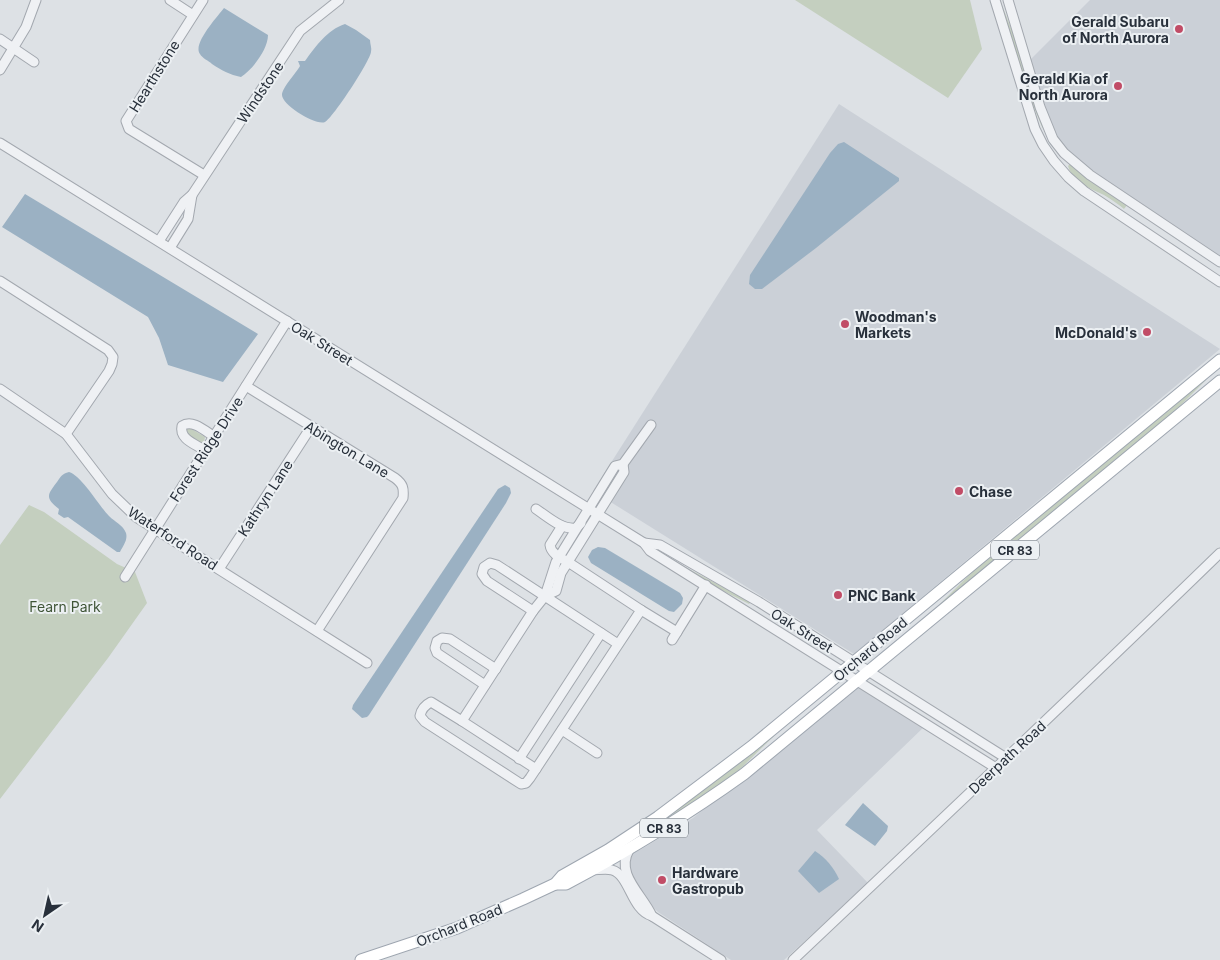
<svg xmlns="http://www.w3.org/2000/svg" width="1220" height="960" viewBox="0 0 1220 960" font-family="Inter,sans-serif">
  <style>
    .built { fill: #cbd0d7 }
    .green { fill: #c4cfbf }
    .water { fill: #9bb1c3 }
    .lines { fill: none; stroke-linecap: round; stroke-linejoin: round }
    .minor-casing { stroke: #a3a8af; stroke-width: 11 }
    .major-casing { stroke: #9ea6b0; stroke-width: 13 }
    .minor { stroke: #eff1f4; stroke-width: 9 }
    .major { stroke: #fff; stroke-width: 11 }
    .poi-dot { fill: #c14c66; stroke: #ecf0f3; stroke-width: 2 }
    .labels { text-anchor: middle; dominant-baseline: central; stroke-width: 4; stroke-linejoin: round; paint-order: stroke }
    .shield { fill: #ecf0f3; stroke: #636a72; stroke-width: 1 }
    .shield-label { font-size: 12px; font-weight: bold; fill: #28303b }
    .poi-label { font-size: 14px; font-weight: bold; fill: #28303b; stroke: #ecf0f3; text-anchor: start }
    .street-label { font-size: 14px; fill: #28303b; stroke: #ecf0f3 }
    .park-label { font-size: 14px; fill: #3f5537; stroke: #ecf0f3 }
  </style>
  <rect width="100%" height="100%" fill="#dde1e5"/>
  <g class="built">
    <polygon points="1090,0 1220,0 1220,258 1084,167 1059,140 1053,131 1030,60"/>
    <polygon points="839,104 1220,349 854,654 593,491"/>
    <polygon points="858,684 925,726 817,830 868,883 784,960 731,960 658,912 646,901 628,871 631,854 640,850 693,818"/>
  </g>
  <g class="green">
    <polygon points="795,0 970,0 982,49 948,98"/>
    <polygon points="999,0 1000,0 1014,36 1025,75 1023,76"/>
    <polygon points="1027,81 1044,130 1052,144 1042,127 1024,84"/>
    <path d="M 1070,164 L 1080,173 L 1127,205 L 1124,209 C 1118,204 1111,199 1104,195 C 1090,188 1073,183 1068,166 Z"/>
    <polygon points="1205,378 1206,380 1176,410 940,607 938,606 980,564"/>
    <polygon points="190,428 205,437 204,442 200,443 186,435 186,429"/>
    <polygon points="29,505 44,512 117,564 135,572 147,603 108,658 0,799 0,545"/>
    <polygon points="655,551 751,602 749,604 702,580"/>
    <polygon points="772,735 774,736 730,779 645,836 623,845"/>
  </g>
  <g class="water">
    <path d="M 224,8 L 268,35 C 268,49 253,69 241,77 C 230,75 221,70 212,64 C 209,61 202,58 200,54 C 192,44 218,16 224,8 Z"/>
    <path d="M 345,24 L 356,30 L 370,40 C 370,44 372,48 371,52 C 370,61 333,118 325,122 C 316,126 282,105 282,95 C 282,88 296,73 300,66 L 298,61 L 305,61 C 316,46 327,30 345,24 Z"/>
    <polygon points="844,142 899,178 899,181 816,248 762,289 755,289 749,284 750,275 830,153 838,144"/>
    <polygon points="25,194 258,334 223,382 168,365 159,338 148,317 2,227"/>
    <path d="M 69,472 C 82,476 99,506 109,516 C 115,522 123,525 126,533 C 128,540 123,546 120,552 L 117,552 L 68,517 L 64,518 L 58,514 L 59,509 C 45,498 47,495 57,482 C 61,476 62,474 69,472 Z"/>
    <polygon points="505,485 510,488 511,493 506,503 369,715 367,717 362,718 352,709 353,705 498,489"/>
    <polygon points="598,547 605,548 680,593 683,598 682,604 674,612 669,611 591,563 588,557 592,550"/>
    <polygon points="863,803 888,826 887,831 875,846 845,825"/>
    <path d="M 815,851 C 826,858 834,868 839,879 L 819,893 L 798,871 Z"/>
  </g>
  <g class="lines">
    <g class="minor-casing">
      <g id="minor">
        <polyline points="170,0 193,15"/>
        <polyline points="203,0 126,121 129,129 204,175"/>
        <polyline points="995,0 1035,129 1043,145 1054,161 1068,177 1084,191 1220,282"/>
        <polyline points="1008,0 1040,107 1053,139 1064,153 1090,175 1220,262"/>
        <polyline points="0,39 34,62"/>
        <polyline points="0,70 26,27 36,0"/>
        <polyline points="0,143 644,543 650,551 996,768"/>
        <polyline points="159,241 184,202 192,195 300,31 339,0"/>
        <polyline points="170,248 188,219 192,195"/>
        <polyline points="0,281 108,350 113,357 112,364 109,371 66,434"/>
        <path d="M 246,386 L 395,478 C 403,484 404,488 403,498 L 317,631"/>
        <polyline points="0,389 66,434 112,494 136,517 367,663"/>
        <path d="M 204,450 C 195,444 179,439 182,426 C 192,419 204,430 213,436"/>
        <path d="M 536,509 C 548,517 562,530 576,528 L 581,523"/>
        <path d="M 562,526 L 550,545 C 551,554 561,558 568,562 L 641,610 L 530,778 L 526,783 L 521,784 L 425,722 L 420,716 C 421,710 425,705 431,702 L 462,721 L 533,611 L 545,596 L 556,591 L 561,573 L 624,472 L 623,464"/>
        <polyline points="644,543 660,545 759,602 1006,758"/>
        <polyline points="219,569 311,427"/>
        <polyline points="125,577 287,321"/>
        <polyline points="545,596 556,562 615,466 623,464 651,425"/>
        <polyline points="641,610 677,632 706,585"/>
        <polyline points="533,611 487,581 482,574 484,567 490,563 497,565 618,644"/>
        <polyline points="672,640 677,632"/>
        <polyline points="485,685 437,653 435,648 437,641 442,638 450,639 496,669"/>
        <polyline points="462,721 536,769"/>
        <polyline points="562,730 597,753"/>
        <polyline points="519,759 601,633"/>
        <path d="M 629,850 C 615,874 642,894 652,916"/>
        <path d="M 592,870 C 598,870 606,868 612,870 C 630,875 631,910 652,916 L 721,960"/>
        <path d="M 793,960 C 936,825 1079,690 1220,553"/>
      </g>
    </g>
    <g class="major-casing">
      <g id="major">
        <path d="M 555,884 L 566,884 C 628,851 687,815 744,774 L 1220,381"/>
        <polyline points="361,960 457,928 523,899 555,884 562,876 608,850 658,817 751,747 1220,360"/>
      </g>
    </g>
    <use href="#minor" class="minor"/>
    <use href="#major" class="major"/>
  </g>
  <g class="poi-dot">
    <circle cx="1179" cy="29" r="5"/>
    <circle cx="1118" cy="86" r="5"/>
    <circle cx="845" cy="324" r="5"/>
    <circle cx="1147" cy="332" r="5"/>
    <circle cx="959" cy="491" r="5"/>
    <circle cx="838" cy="595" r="5"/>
    <circle cx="662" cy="880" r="5"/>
  </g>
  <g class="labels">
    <g class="shield">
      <rect x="991" y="540.5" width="48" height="19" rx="4"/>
      <rect x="640" y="818.5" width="48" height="19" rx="4"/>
    </g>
    <g class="shield-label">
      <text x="1015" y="550">CR 83</text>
      <text x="664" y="828">CR 83</text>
    </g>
    <g class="poi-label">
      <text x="1169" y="21" text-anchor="end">Gerald Subaru<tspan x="1169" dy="16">of North Aurora</tspan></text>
      <text x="1108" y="78" text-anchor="end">Gerald Kia of<tspan x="1108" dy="16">North Aurora</tspan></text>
      <text x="855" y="316">Woodman's<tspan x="855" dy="16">Markets</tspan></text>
      <text x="1137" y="332" text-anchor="end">McDonald's</text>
      <text x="969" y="491">Chase</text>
      <text x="848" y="595">PNC Bank</text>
      <text x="672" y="872">Hardware<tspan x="672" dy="16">Gastropub</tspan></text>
    </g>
    <g class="street-label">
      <text transform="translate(154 76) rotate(-58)">Hearthstone</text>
      <text transform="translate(260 92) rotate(-56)">Windstone</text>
      <text transform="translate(322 343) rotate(32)">Oak Street</text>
      <text transform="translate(206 449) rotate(-57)">Forest Ridge Drive</text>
      <text transform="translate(347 449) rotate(31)">Abington Lane</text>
      <text transform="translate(265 498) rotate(-57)">Kathryn Lane</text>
      <text transform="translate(173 538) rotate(33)">Waterford Road</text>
      <text transform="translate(802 630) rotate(32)">Oak Street</text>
      <text transform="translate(870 649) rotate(-40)">Orchard Road</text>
      <text transform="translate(1007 757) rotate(-43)">Deerpath Road</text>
      <text transform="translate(459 925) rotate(-22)">Orchard Road</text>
    </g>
    <g class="park-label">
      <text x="65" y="606">Fearn Park</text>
    </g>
  </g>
  <g transform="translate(45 915) rotate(214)" stroke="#ecf0f3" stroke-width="4" paint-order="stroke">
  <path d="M0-4L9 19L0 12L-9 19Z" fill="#28303b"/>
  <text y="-8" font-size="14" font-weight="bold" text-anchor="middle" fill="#28303b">N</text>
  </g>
</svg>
